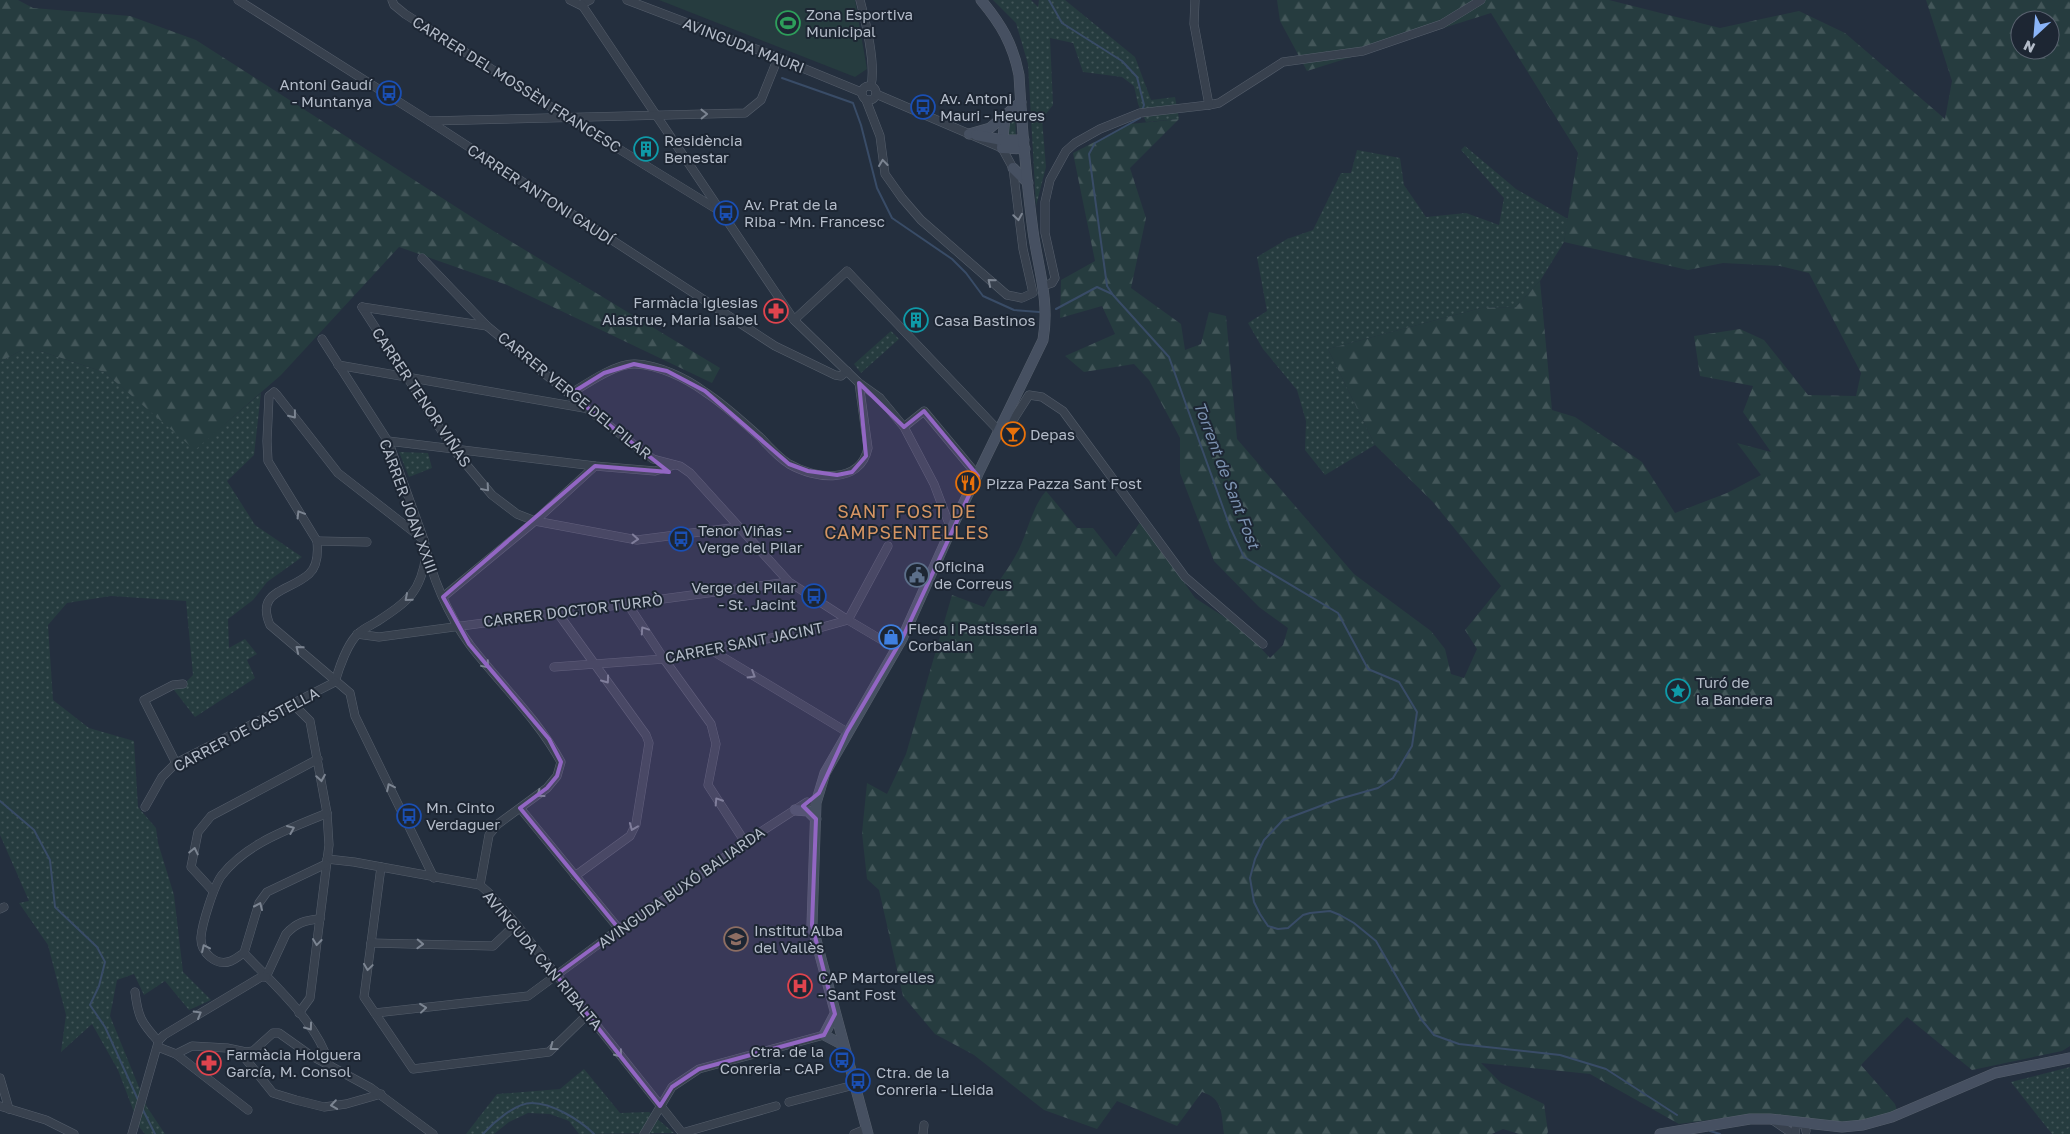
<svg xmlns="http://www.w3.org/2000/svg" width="2070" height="1134" viewBox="0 0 2070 1134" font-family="'Golos Text',sans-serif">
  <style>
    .green { fill: url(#green-dots) }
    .forest { fill: url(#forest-firs); fill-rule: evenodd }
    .pitch { fill: #263c3f }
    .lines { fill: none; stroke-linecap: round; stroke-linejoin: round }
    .stream { stroke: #394c67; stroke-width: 2 }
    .street-casing { stroke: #565f6c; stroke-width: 9 }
    .secondary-casing { stroke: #565f6c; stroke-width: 11 }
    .street { stroke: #38414e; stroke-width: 8 }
    .secondary { stroke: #465061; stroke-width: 10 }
    .oneway { stroke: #7c8592 }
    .marked { fill: #9266c3; fill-opacity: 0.2; stroke: #9266c3; stroke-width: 4; stroke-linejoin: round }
    .labels { text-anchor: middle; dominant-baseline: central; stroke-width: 4; stroke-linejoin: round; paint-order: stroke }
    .poi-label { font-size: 15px; fill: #b4bcc9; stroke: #1d2633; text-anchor: start }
    .street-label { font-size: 15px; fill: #b4bcc9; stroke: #1d2633 }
    .water-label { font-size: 16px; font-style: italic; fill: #7c92b1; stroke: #1d2633 }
    .quarter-label { font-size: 18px; letter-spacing: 1px; fill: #d59563; stroke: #1d2633 }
  </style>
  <defs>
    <pattern id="green-dots" width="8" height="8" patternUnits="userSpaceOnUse" patternTransform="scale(1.25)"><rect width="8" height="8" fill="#263c3f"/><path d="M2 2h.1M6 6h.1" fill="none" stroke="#435659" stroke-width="1.8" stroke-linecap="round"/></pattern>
    <pattern id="forest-firs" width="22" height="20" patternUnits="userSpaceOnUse" patternTransform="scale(1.25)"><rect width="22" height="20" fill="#263c3f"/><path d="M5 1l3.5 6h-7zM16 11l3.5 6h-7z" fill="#435659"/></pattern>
  </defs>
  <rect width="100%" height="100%" fill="#242f3e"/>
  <g class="green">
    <polygon points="993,0 1031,0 1038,7 1039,0 1065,0 1135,57 1151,100 1175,97 1179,119 1146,122 1138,104 1134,86 1122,77 1083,72 1073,43 1050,38 1053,105 1042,119 1046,167 1036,206 1028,64 1016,23"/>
    <polygon points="1015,117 1016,138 1008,139 1008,127"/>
    <polygon points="1465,146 1516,189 1568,219 1564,242 1540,281 1516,307 1481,308 1328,349 1375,445 1325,475 1305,450 1306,421 1297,390 1263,349 1248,323 1267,311 1257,257 1287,239 1313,230 1341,173 1351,173 1357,150 1400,158 1404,185 1426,217 1466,213 1499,225 1504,198 1461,150"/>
    <polygon points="891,331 899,339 861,373 854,364"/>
    <polygon points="20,351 40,351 104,372 195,449 261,393 254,455 227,481 255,525 302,557 267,582 253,600 228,619 229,648 245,639 257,654 247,660 255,678 195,717 174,690 184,684 193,675 186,601 111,596 67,603 48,625 53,700 89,728 134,741 138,807 156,828 158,843 174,895 183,972 211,1000 189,1010 165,981 144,995 134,974 117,980 110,1016 147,1107 165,1134 145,1134 140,1128 118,1070 92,1024 61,1052 66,1015 48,945 19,903 29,901 0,835 0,362"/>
    <polygon points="399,452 428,453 432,468 409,477"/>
    <polygon points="2070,1067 2070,1134 2052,1134 2011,1082"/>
    <polygon points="584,1069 620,1113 649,1112 674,1133 579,1134 569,1121 550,1114 528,1113 509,1122 494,1134 466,1134 497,1094 560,1089"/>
  </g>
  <g class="forest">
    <polygon points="0,0 18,0 33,8 130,16 196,40 492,230 720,368 712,383 507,285 399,247 281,375 195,450 104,372 40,351 20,351 0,362"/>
    <path d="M 1277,0 L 1609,0 L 1720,28 L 1799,11 L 1845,33 L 1945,119 L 1952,81 L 1926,0 L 2070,0 L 2070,1046 L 2062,1051 L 1972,1070 L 1907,1017 L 1861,1065 L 1895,1104 L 1897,1110 L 1871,1120 L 1843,1123 L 1745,1115 L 1679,1124 L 1590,1074 L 1481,1063 L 1501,1083 L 1544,1104 L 1548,1132 L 1547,1134 L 1519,1134 L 1503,1129 L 1492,1134 L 1224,1134 C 1221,1114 1224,1099 1202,1092 L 1177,1126 L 1117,1101 L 1097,1129 L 1044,1110 L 974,1055 L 935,1034 L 903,996 L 879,890 L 867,879 L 862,833 L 867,783 L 887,794 L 906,754 L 952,595 L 984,607 C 994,586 1010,568 1020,547 C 1029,527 1032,508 1046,491 L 1077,528 L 1093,528 L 1116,557 L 1141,521 L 1195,598 L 1243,629 L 1270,658 L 1283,645 L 1288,628 L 1259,607 L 1214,561 L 1180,473 L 1180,438 L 1149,380 L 1134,364 L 1084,372 L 1065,356 L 1115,334 L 1102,306 L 1060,318 L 1061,280 L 1095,261 L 1073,153 L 1130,124 L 1179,119 L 1130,168 L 1146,218 L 1131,288 L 1181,324 L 1185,350 L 1201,344 L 1209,312 L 1226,316 L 1237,439 L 1354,574 L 1431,631 L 1445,649 L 1451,674 L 1464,678 L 1477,649 L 1465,630 L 1501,586 L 1433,502 L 1375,445 L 1328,349 L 1481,308 L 1516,307 L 1540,281 L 1552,410 L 1575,417 L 1642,462 L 1675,513 L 1727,493 L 1761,475 L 1737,443 L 1771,452 L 1743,412 L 1753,386 L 1700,376 L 1694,336 L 1740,329 L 1764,340 L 1808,395 L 1856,396 L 1861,373 L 1809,273 L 1780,266 L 1723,263 L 1688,270 L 1564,242 L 1578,153 L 1491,13 L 1307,71 L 1280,21 ZM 2020,20 L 2050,20 L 2050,50 L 2020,50 Z"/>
  </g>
  <polygon class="pitch" points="659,0 855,0 867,69 855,77"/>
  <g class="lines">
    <g class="stream">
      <polyline points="1049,0 1062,23 1122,61 1137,77 1144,105 1142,111"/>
      <polyline points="782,78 853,103 861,125 877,188 892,218 952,259 966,273 983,296 1014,310 1039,312"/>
      <polyline points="1140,116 1140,118 1095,143 1089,154 1107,286 1113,295 1169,357 1230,527 1244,557 1338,613 1368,669 1399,682 1417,712 1412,746 1393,778 1378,788 1339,799 1283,820 1264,840 1255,859 1250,878 1254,902 1260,914 1268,926 1278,929 1288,928 1303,915 1310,913 1330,911 1340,915 1354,923 1376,941 1421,1019 1434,1035 1459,1044 1560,1055 1606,1069 1677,1115"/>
      <polyline points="1056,309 1097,287 1112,294"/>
      <polyline points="0,801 34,830 50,860 55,907 97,947 105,962 99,986 90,1005 105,1027 139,1102"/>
      <polyline points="142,1108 155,1134"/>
      <polyline points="1710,1131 1720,1134"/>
      <path d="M 483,1134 C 493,1123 515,1103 532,1103 C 552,1103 580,1120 594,1134"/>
    </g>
    <g class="street-casing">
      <g id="street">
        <polyline points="238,0 429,121 775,346 835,375 841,376 847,371"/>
        <polyline points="392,0 394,5 405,14 567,117 718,210"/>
        <polyline points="570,0 580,5 590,0"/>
        <polyline points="627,0 761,51 861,92"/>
        <path d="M 860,0 C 866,23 876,63 871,86"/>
        <polyline points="582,5 794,320 859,383 880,398 904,427 934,484 948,521 954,523"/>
        <circle cx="869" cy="93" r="7"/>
        <polyline points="866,100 880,136 885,174 902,198 921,220 1007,295 1022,298 1033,293 1023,249 1013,168 1002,148 876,94"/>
        <polyline points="1209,105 1219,103 1283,62 1363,51 1442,24 1481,0"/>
        <polyline points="429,121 745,113 761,100 778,58"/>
        <polyline points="422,258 487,326 586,408 653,459 680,466 690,473 789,582 848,620 897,649"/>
        <polyline points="1043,286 1052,283 1055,278 1045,233 1045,202 1050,180 1066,151 1075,143 1100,129 1140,113 1209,105 1194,24 1195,0"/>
        <polyline points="362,307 454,450 492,495 517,514 535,521 637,540 739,527"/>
        <polyline points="362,307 487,326"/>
        <polyline points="794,320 847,271 1000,432"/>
        <path d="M 322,339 L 389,443 L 424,540 C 431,576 448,615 470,645 C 500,684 537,718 561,762 L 557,776 L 547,788 L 498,824 L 489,835 L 480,885"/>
        <polyline points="338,365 584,408"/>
        <path d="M 570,394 C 586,384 616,363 635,364 C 659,365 686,378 705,392 C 725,405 743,422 761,438 C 769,447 778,457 789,464 C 815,479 860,485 868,448 L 859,383"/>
        <polyline points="1003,425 1008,428 1029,395 1042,397 1063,411 1185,577 1263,644"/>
        <polyline points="904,427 924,411 978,476"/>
        <polyline points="388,441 595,466 655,471 674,465"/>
        <path d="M 424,540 L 338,473 L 277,395 L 274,392 L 269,396 L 267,441 L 268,461 L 317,541 C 318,551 318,566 309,574 C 289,592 255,590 270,625 L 350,693 L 355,716 L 434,878"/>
        <polyline points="317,541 367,542"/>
        <polyline points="443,597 535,521 595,466"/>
        <polyline points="627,603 664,659 711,724 716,744 708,785 745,842"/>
        <polyline points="557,612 646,735 649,743 636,824 630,836 575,876"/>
        <polyline points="357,634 379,637 789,582"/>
        <polyline points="711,650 847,732"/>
        <polyline points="554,667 664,659 812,630 848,620 888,546"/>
        <path d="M 335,682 C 339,668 348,642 359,633 C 364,628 372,625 378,621 C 408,601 421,592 426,555"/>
        <polyline points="292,703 310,721 327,813 329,845 310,998 299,1013"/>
        <polyline points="176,763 144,700 173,685 183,684"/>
        <polyline points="145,807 162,777 176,763 335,682"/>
        <polyline points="520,808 619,929"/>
        <polyline points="327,859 354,862 480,885 489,893 516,924 683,1134"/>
        <polyline points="381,867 364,997 413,1069 549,1052 588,1014"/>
        <polyline points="213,891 191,867 198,832 211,816 318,759"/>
        <polyline points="0,909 4,907"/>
        <polyline points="371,943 493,946 516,924"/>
        <path d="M 244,953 C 240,955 236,959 231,961 C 216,967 200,952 201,937 C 202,924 214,885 222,875 C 248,842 290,829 327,813"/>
        <path d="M 244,953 C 273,984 318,1023 329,1064"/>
        <polyline points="244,953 259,903 267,892 326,864"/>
        <path d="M 266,977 L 286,934 C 296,923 305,920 320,919"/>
        <path d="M 135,992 C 138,1017 141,1022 158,1041"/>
        <polyline points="375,1013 528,996 619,929 688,884 745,842 807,802"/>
        <polyline points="158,1041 164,1035 261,977 266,977"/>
        <polyline points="158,1047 176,1054 248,1110"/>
        <polyline points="240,1052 273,1093 296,1100 324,1107 346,1104 381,1094"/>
        <polyline points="176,1054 192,1046 227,1048 246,1052 253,1051 273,1033 279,1033 310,1055 371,1088 433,1134"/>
        <polyline points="0,1078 9,1109"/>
        <polyline points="789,1102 854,1085"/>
        <polyline points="0,1106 46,1120 74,1134"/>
        <polyline points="1774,1121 1793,1134"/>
        <polyline points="682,1133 776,1106"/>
        <polyline points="132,1134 158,1043"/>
        <polyline points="644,1134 672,1087 699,1069 824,1035"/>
        <polyline points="854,1134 866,1129"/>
        <polyline points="923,1134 924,1125"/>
        <polyline points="1795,1134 1796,1126 1801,1123 1805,1126 1806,1131"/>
      </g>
    </g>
    <g class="secondary-casing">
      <g id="secondary">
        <polyline points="1005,117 1002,148 1025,149"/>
        <polyline points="969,134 990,128 1021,102"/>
        <polyline points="976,135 1002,140 1024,140"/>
        <polyline points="1013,168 1028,183"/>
        <polyline points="795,810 808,811 816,819"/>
        <polyline points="835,1014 824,1035 843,1045"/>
        <path d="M 868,1134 L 812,925 L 816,803 L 825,773 L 902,639 L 954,523 L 1043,340 C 1050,301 1038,268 1033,231 C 1026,179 1022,127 1019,75 C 1013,44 1001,24 981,0"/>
        <polyline points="1660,1134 1750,1119 1770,1119 1842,1127 1863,1125 1892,1117 1995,1073 2070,1058"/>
      </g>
    </g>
    <use href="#street" class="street"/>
    <use href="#secondary" class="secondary"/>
  </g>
  <defs><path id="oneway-chevron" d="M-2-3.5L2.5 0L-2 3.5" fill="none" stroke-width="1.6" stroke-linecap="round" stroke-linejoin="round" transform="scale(1.25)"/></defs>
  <g class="oneway">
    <use href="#oneway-chevron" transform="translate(704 114) rotate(-1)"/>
    <use href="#oneway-chevron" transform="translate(883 163) rotate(-97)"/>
    <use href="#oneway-chevron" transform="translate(1018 217) rotate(81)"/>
    <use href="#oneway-chevron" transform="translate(991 282) rotate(-140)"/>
    <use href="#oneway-chevron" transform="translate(293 415) rotate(52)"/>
    <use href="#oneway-chevron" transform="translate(486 488) rotate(49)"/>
    <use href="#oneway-chevron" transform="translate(300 514) rotate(-121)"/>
    <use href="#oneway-chevron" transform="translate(635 539) rotate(4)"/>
    <use href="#oneway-chevron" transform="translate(408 598) rotate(139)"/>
    <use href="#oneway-chevron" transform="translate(644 630) rotate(-124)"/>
    <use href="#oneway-chevron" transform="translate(299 649) rotate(-141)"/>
    <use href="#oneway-chevron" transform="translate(486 665) rotate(50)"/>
    <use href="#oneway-chevron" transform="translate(752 675) rotate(31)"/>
    <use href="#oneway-chevron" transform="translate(606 680) rotate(54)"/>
    <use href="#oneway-chevron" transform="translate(321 778) rotate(81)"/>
    <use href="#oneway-chevron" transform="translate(390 787) rotate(-116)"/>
    <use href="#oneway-chevron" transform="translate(540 794) rotate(144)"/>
    <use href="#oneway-chevron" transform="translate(718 801) rotate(-123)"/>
    <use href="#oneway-chevron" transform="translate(633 827) rotate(112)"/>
    <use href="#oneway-chevron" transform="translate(291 829) rotate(-23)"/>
    <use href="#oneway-chevron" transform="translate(194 851) rotate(-78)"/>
    <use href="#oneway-chevron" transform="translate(259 906) rotate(-66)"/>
    <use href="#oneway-chevron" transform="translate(317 942) rotate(97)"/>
    <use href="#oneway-chevron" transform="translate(420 944) rotate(2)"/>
    <use href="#oneway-chevron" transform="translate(205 948) rotate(-115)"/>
    <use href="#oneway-chevron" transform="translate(368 967) rotate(98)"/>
    <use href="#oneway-chevron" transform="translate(423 1008) rotate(-6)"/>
    <use href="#oneway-chevron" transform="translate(198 1014) rotate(-30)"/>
    <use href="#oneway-chevron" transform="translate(309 1027) rotate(54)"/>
    <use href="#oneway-chevron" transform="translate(553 1047) rotate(143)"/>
    <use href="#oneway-chevron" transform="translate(619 1054) rotate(52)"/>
    <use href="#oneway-chevron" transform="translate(334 1105) rotate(172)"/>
  </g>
  <path class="marked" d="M 634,364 L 667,371 L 705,391 L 789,464 L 808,471 L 837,475 L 852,472 L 866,456 L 859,383 L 904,427 L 924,411 L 978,476 L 902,639 L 847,732 L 819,793 L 803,806 L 816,819 L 812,925 L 835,1014 L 824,1035 L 699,1069 L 672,1087 L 660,1106 L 556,975 L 619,929 L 520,808 L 547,788 L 557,776 L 561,762 L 549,739 L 469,644 L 443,597 L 595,466 L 669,472 L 570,394 L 604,373 Z"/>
  <defs>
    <g id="stadium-ring" transform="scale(1.25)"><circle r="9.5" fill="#1d2633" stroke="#2e9e5b" stroke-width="1.5"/><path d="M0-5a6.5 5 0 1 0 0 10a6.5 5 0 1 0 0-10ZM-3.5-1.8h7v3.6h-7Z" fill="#2e9e5b"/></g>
    <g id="bus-ring" transform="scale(1.25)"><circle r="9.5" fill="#1d2633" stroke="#1a4fb4" stroke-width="1.5"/><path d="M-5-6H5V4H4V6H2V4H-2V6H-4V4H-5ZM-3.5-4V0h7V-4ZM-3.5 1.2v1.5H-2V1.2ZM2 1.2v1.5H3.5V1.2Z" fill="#1a4fb4"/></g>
    <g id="building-ring" transform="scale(1.25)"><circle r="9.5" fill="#1d2633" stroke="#0f9aa8" stroke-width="1.5"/><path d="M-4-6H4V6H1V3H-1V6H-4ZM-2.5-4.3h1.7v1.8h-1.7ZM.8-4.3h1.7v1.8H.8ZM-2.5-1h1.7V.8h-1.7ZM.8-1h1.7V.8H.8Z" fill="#0f9aa8"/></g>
    <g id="pharmacy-ring" transform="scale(1.25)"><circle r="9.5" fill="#1d2633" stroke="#e0444e" stroke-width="1.5"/><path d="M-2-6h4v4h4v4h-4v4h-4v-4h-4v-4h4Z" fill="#e0444e"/></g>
    <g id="bar-ring" transform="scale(1.25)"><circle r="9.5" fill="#1d2633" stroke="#e8710a" stroke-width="1.5"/><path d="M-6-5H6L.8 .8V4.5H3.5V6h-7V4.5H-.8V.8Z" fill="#e8710a"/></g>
    <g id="restaurant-ring" transform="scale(1.25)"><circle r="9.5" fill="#1d2633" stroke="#e8710a" stroke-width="1.5"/><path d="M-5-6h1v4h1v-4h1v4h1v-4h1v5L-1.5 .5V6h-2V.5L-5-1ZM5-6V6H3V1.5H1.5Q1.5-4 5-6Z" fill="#e8710a"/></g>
    <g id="civic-ring" transform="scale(1.25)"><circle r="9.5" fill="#1d2633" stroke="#5c6f8a" stroke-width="1.5"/><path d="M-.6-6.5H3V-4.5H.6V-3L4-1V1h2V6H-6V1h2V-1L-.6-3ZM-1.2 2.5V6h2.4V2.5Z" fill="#5c6f8a"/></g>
    <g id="shop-ring" transform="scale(1.25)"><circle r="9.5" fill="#1d2633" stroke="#3f7fe0" stroke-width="1.5"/><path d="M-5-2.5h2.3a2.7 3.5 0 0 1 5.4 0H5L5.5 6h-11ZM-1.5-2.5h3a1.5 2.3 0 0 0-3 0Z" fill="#3f7fe0"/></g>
    <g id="sight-ring" transform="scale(1.25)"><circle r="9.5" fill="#1d2633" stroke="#0f9aa8" stroke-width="1.5"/><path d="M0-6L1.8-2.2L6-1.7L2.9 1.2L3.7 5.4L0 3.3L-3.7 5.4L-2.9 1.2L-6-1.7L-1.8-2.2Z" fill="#0f9aa8"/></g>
    <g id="school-ring" transform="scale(1.25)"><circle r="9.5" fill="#1d2633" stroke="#8d6e63" stroke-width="1.5"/><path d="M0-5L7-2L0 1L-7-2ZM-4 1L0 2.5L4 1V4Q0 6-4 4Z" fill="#8d6e63"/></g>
    <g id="hospital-ring" transform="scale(1.25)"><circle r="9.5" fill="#1d2633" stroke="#e0444e" stroke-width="1.5"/><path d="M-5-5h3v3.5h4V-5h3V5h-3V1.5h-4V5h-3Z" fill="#e0444e"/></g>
  </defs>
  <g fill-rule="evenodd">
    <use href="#stadium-ring" x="788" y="23"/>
    <use href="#bus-ring" x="389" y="93"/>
    <use href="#bus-ring" x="923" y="107"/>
    <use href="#building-ring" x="646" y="149"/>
    <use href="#bus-ring" x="726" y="213"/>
    <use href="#pharmacy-ring" x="776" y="311"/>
    <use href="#building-ring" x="916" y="320"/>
    <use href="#bar-ring" x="1013" y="434"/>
    <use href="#restaurant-ring" x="968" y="483"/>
    <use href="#bus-ring" x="681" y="539"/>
    <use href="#civic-ring" x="917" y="575"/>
    <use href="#bus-ring" x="814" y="596"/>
    <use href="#shop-ring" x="891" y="637"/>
    <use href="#sight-ring" x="1678" y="691"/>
    <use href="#bus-ring" x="409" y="816"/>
    <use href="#school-ring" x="736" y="939"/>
    <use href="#hospital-ring" x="800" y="986"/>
    <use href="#bus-ring" x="842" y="1060"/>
    <use href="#pharmacy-ring" x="209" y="1063"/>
    <use href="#bus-ring" x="858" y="1081"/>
  </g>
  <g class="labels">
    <g class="poi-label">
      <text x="806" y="14">Zona Esportiva<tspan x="806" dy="17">Municipal</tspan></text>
      <text x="372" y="84" text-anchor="end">Antoni Gaudí<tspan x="372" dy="17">- Muntanya</tspan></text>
      <text x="940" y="98">Av. Antoni<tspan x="940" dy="17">Mauri - Heures</tspan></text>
      <text x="664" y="140">Residència<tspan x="664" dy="17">Benestar</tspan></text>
      <text x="744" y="204">Av. Prat de la<tspan x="744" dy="17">Riba - Mn. Francesc</tspan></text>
      <text x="758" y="302" text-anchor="end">Farmàcia Iglesias<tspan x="758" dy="17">Alastrue, Maria Isabel</tspan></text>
      <text x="934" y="320">Casa Bastinos</text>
      <text x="1030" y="434">Depas</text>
      <text x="986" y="483">Pizza Pazza Sant Fost</text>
      <text x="698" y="530">Tenor Viñas -<tspan x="698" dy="17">Verge del Pilar</tspan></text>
      <text x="934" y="566">Oficina<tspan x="934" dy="17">de Correus</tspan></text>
      <text x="796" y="587" text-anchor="end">Verge del Pilar<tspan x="796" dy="17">- St. Jacint</tspan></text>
      <text x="908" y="628">Fleca i Pastisseria<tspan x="908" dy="17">Corbalan</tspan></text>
      <text x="1696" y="682">Turó de<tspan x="1696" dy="17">la Bandera</tspan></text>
      <text x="426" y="807">Mn. Cinto<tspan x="426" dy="17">Verdaguer</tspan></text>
      <text x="754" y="930">Institut Alba<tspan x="754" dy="17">del Vallès</tspan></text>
      <text x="818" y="977">CAP Martorelles<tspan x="818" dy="17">- Sant Fost</tspan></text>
      <text x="824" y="1051" text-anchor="end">Ctra. de la<tspan x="824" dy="17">Conreria - CAP</tspan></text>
      <text x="226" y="1054">Farmàcia Holguera<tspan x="226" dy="17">García, M. Consol</tspan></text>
      <text x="876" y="1072">Ctra. de la<tspan x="876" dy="17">Conreria - Lleida</tspan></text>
    </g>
    <g class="street-label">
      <text transform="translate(744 45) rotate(21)">AVINGUDA MAURI</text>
      <text transform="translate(517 84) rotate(32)">CARRER DEL MOSSÈN FRANCESC</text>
      <text transform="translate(541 194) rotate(33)">CARRER ANTONI GAUDÍ</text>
      <text transform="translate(575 395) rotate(39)">CARRER VERGE DEL PILAR</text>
      <text transform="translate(422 397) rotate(56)">CARRER TENOR VIÑAS</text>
      <text transform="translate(409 506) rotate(70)">CARRER JOAN XXIII</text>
      <text transform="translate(573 610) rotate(-7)">CARRER DOCTOR TURRÒ</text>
      <text transform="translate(744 642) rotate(-11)">CARRER SANT JACINT</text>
      <text transform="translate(246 729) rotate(-28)">CARRER DE CASTELLA</text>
      <text transform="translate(681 887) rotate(-35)">AVINGUDA BUXÓ BALIARDA</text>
      <text transform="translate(543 960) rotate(50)">AVINGUDA CAN RIBALTA</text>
    </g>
    <g class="water-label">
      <text transform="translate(1227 475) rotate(69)">Torrent de Sant Fost</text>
    </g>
    <g class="quarter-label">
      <text x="907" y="511">SANT FOST DE<tspan x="907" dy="21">CAMPSENTELLES</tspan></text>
    </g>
  </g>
  <g transform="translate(2035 35) rotate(206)"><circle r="24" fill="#1d2633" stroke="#59626f"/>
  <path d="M0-4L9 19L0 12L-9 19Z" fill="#8ab4f8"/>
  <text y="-8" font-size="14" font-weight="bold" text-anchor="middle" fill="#b4bcc9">N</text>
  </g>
</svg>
